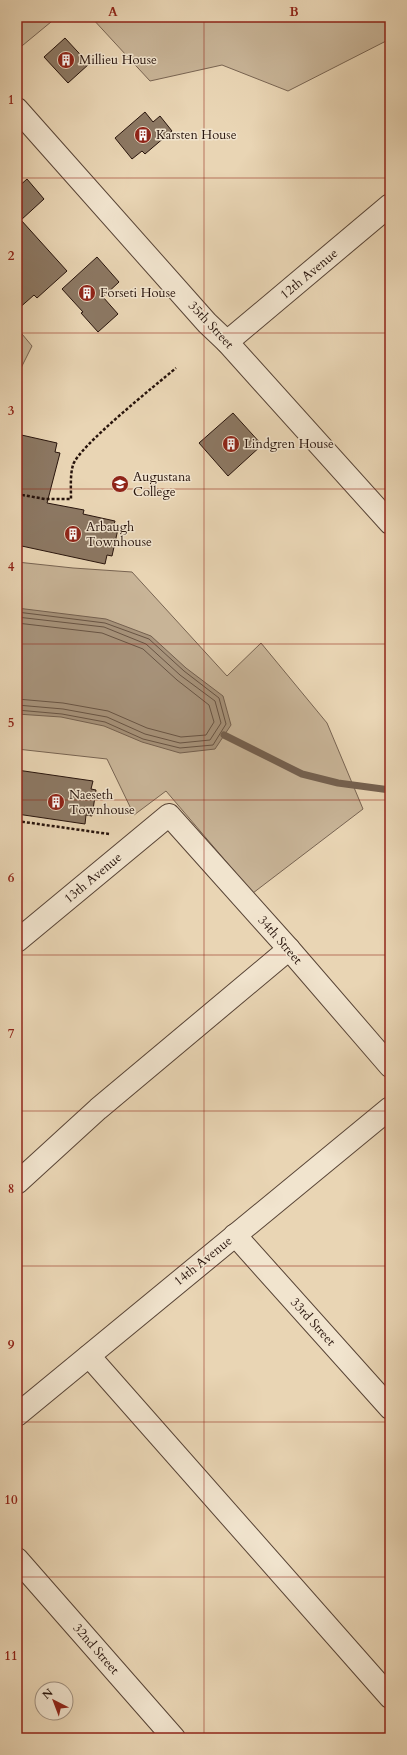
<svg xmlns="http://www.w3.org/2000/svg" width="407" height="1755" viewBox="0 0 407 1755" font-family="Cardo,serif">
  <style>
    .green { fill: #c8b497; stroke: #786452 }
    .water { fill: #a7937b; stroke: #74604f }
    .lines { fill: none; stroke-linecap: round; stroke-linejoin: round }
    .shore { stroke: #685444; stroke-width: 1 }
    .stream { stroke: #74604f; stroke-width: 7 }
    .building { fill: #8c7863; stroke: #28140c }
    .minor-casing { stroke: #584436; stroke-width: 24 }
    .path { stroke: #28140c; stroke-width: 2.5; stroke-dasharray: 3 2; stroke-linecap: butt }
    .minor { stroke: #f1e4ce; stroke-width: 22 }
    .grid { fill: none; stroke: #8f2418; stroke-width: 1; stroke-opacity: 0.55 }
    .labels { text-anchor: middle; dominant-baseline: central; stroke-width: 3; stroke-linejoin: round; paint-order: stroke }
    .poi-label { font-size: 13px; fill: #28140c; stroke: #f1e4ce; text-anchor: start }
    .street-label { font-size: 13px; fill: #28140c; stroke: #f1e4ce }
    .neatline { fill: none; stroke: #8f2418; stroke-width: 1.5 }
    .grid-label { font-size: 13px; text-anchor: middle; font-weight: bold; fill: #8f2418 }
  </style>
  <rect width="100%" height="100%" fill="#e9d5b4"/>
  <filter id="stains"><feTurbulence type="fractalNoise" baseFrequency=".005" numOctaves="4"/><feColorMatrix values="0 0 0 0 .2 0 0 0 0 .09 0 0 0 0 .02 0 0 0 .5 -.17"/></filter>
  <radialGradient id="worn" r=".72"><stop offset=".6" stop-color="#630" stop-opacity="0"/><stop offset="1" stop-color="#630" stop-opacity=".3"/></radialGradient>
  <g class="green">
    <polygon points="17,17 57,17 17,50"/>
    <polygon points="91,17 390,17 390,39 288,91 222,65 150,81"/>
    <polygon points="17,328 32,346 17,376"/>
    <polygon points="17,562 73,568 132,572 227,676 261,643 327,723 363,809 253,893 166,791 134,815 107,759 17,749"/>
  </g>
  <polygon class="water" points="17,608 106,619 151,636 186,668 223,696 231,725 215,749 180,753 142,742 104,726 61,717 17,714"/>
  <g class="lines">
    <g class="shore">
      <polyline points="17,612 105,623 149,639 184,671 219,698 226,724 213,745 180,748 143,739 105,722 62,714 17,710"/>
      <polyline points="17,617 104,627 146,644 180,675 215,701 221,723 210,740 180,743 145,734 107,717 63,709 17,705"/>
      <polyline points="17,623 102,633 143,649 177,680 209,705 214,722 206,735 181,737 147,728 108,711 63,703 17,699"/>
    </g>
    <polyline class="stream" points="224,735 302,774 338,783 390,790"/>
  </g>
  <g class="building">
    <polygon points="65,38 89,64 68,83 44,57"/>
    <polygon points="145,112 153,122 160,116 172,131 145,154 142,151 132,159 115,138"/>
    <polygon points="27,179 44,199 21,220 67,271 37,298 34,295 17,310 17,188"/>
    <polygon points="97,257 119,282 103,297 118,314 98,332 81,313 83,312 62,289"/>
    <polygon points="233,413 262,445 228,476 199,443"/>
    <polygon points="17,434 57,443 55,452 60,453 47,503 84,510 83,514 115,521 113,528 118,529 112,556 107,555 105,564 17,545"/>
    <polygon points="17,770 93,781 91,789 96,790 92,816 86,815 85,824 17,814"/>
  </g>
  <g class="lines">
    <g class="minor-casing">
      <g id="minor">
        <polyline points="17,109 207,323 227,342 390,523"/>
        <polyline points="227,342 390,205"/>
        <polyline points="17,941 169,815 289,949 390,1066"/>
        <polyline points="17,1183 98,1109 289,949"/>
        <polyline points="235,1235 390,1408"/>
        <polyline points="89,1356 390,1697"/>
        <polyline points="17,1415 390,1108"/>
        <polyline points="17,1559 174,1738"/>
      </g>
    </g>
    <g class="path">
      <path d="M 17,494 L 45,499 L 71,499 C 71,488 70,475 73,465 C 78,447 157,384 176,368"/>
      <polyline points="17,821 109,834"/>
    </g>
    <use href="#minor" class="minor"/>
  </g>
  <path class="grid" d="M 204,17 L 204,1738M 17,178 L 390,178M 17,333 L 390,333M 17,489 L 390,489M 17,644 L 390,644M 17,800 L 390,800M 17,955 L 390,955M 17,1111 L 390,1111M 17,1266 L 390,1266M 17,1422 L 390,1422M 17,1577 L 390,1577"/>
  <defs>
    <g id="building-disc" transform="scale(0.9)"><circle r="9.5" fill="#8f2418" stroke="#f1e4ce"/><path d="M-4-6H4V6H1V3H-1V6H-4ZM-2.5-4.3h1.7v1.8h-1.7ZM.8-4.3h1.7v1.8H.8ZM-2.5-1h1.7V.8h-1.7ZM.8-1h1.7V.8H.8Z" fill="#fff"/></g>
    <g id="university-disc" transform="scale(0.9)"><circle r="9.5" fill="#8f2418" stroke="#f1e4ce"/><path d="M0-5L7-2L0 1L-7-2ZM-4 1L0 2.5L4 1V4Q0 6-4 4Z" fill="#fff"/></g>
  </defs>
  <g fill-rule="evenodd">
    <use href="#building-disc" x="66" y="60"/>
    <use href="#building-disc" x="143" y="135"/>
    <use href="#building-disc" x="87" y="293"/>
    <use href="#building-disc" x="231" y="444"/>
    <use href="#university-disc" x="120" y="484"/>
    <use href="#building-disc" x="73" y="534"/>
    <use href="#building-disc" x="56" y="802"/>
  </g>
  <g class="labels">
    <g class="poi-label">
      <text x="79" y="60">Millieu House</text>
      <text x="156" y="135">Karsten House</text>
      <text x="100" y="293">Forseti House</text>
      <text x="244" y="444">Lindgren House</text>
      <text x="133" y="477">Augustana<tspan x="133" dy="15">College</tspan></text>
      <text x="86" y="527">Arbaugh<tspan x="86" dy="15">Townhouse</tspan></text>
      <text x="69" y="795">Naeseth<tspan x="69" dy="15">Townhouse</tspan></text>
    </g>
    <g class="street-label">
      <text transform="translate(309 274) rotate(-40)">12th Avenue</text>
      <text transform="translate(211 325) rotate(47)">35th Street</text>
      <text transform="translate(93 878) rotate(-40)">13th Avenue</text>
      <text transform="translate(280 940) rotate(49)">34th Street</text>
      <text transform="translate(203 1261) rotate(-39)">14th Avenue</text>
      <text transform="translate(313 1322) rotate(48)">33rd Street</text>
      <text transform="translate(96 1649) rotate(49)">32nd Street</text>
    </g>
  </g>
  <rect width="407" height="1755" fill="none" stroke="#e9d5b4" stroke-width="44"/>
  <g transform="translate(54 1701) rotate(318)"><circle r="19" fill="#f1e4ce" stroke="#a19180"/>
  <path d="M0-3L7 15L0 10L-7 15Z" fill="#8f2418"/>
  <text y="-6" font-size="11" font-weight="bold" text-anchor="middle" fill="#28140c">N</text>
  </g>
  <rect x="22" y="22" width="363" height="1711" class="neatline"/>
  <g class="grid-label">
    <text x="113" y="16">A</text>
    <text x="294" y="16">B</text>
    <text x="11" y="104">1</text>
    <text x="11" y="260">2</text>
    <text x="11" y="415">3</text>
    <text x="11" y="571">4</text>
    <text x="11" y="727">5</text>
    <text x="11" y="882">6</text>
    <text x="11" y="1038">7</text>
    <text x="11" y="1193">8</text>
    <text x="11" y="1349">9</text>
    <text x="11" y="1504">10</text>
    <text x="11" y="1660">11</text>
  </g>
  <rect width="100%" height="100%" filter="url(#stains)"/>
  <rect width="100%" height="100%" fill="url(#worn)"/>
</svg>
